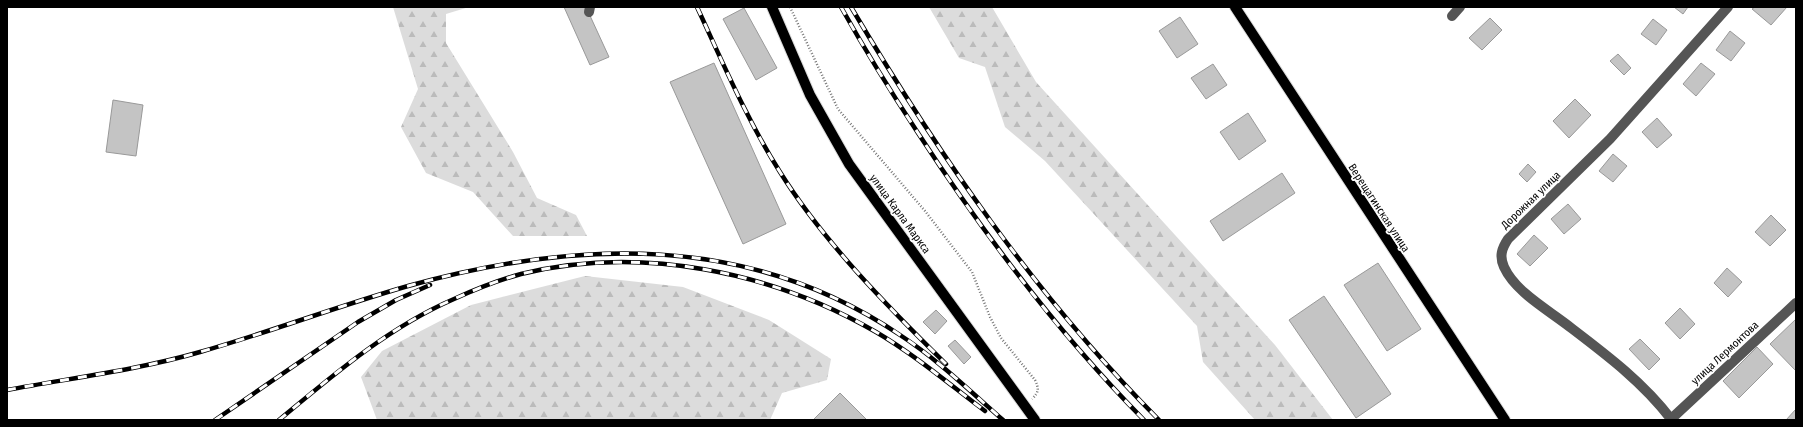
<svg xmlns="http://www.w3.org/2000/svg" width="1803" height="427" viewBox="0 0 1803 427" font-family="'Fira Sans Condensed',sans-serif">
  <style>
    .forest { fill: url(#forest-firs) }
    .building { fill: #c4c4c4; stroke: #999 }
    .lines { fill: none; stroke-linecap: round; stroke-linejoin: round }
    .major-casing { stroke: #dbdbdb; stroke-width: 12 }
    .path { stroke: #777; stroke-width: 2.5; stroke-dasharray: 1 2; stroke-linecap: butt }
    .minor { stroke: #555; stroke-width: 10 }
    .major { stroke: #000; stroke-width: 10 }
    .rail-casing { stroke: #000; stroke-width: 4.5 }
    .rail { stroke: #fff; stroke-width: 3; stroke-dasharray: 9; stroke-linecap: butt }
    .labels { text-anchor: middle; dominant-baseline: central; stroke-width: 3.5; stroke-linejoin: round; paint-order: stroke }
    .street-label { font-size: 11px; fill: #000; stroke: #fff }
  </style>
  <defs>
    <pattern id="forest-firs" width="22" height="20" patternUnits="userSpaceOnUse"><rect width="22" height="20" fill="#dcdcdc"/><path d="M5 1l3.5 6h-7zM16 11l3.5 6h-7z" fill="#bbb"/></pattern>
  </defs>
  <rect width="100%" height="100%" fill="#fff"/>
  <g class="forest">
    <polygon points="469,7 446,14 446,43 513,152 537,198 576,215 587,236 513,236 473,192 426,173 401,127 418,89 393,7"/>
    <polygon points="929,7 992,7 1036,82 1275,345 1333,420 1255,420 1203,362 1197,326 1045,161 1005,127 985,67 959,58"/>
    <polygon points="585,276 683,287 769,320 831,359 827,380 782,393 770,420 377,420 361,377 382,351 471,305"/>
  </g>
  <g class="building">
    <polygon points="564,7 586,7 609,57 590,65"/>
    <polygon points="1674,7 1688,7 1683,14"/>
    <polygon points="1755,7 1787,7 1771,25 1752,9"/>
    <polygon points="744,8 777,68 756,80 723,19"/>
    <polygon points="1180,17 1198,44 1177,58 1159,31"/>
    <polygon points="1490,18 1502,30 1482,50 1469,38"/>
    <polygon points="1653,19 1667,30 1656,45 1641,34"/>
    <polygon points="1730,31 1745,43 1731,61 1716,50"/>
    <polygon points="1618,54 1631,68 1624,75 1610,61"/>
    <polygon points="714,63 786,224 743,244 670,82"/>
    <polygon points="1701,63 1715,74 1696,96 1683,84"/>
    <polygon points="1213,64 1227,85 1206,99 1191,78"/>
    <polygon points="1575,99 1591,115 1569,138 1553,121"/>
    <polygon points="113,100 143,105 136,156 106,152"/>
    <polygon points="1248,113 1266,141 1239,160 1220,132"/>
    <polygon points="1657,118 1672,135 1657,148 1642,132"/>
    <polygon points="1613,154 1627,166 1613,182 1599,171"/>
    <polygon points="1528,164 1536,172 1527,182 1519,174"/>
    <polygon points="1282,173 1295,193 1223,241 1210,221"/>
    <polygon points="1568,204 1581,219 1564,234 1551,219"/>
    <polygon points="1771,215 1786,230 1770,246 1755,232"/>
    <polygon points="1534,235 1548,248 1530,266 1517,254"/>
    <polygon points="1378,263 1421,329 1387,351 1344,285"/>
    <polygon points="1727,268 1742,282 1728,297 1714,283"/>
    <polygon points="1324,296 1391,394 1356,418 1289,320"/>
    <polygon points="1680,308 1695,324 1680,339 1665,323"/>
    <polygon points="936,310 947,321 935,334 923,322"/>
    <polygon points="1796,319 1796,371 1770,344"/>
    <polygon points="1640,339 1660,359 1649,370 1629,349"/>
    <polygon points="955,340 971,357 964,364 948,346"/>
    <polygon points="1757,347 1773,364 1739,398 1723,381"/>
    <polygon points="840,393 867,420 813,420"/>
    <polygon points="1796,409 1796,420 1786,420"/>
  </g>
  <g class="lines">
    <g class="major-casing">
      <g id="major">
        <polyline points="772,7 810,95 849,164 1035,420"/>
        <polyline points="1235,7 1505,420"/>
      </g>
    </g>
    <path class="path" d="M 790,7 L 838,109 L 925,211 L 972,272 L 990,317 L 1001,338 L 1035,380 C 1039,389 1039,392 1032,399"/>
    <g class="minor">
      <polyline points="589,12 590,7"/>
      <polyline points="1452,16 1460,7"/>
      <path d="M 1671,419 C 1642,381 1604,353 1566,324 C 1545,308 1515,291 1504,267 C 1499,256 1502,248 1508,239 L 1610,139 L 1728,7"/>
      <polyline points="1670,420 1796,303"/>
    </g>
    <use href="#major" class="major"/>
    <g class="rail-casing">
      <g id="rail">
        <path d="M 697,7 C 723,63 747,120 780,172 C 823,241 888,307 946,364"/>
        <path d="M 841,7 C 865,50 891,92 918,133 C 985,236 1058,333 1144,420"/>
        <path d="M 851,7 C 940,157 1036,296 1159,420"/>
        <path d="M 7,390 C 71,378 138,370 200,352 C 270,332 338,306 408,286 C 578,239 749,233 900,335 C 937,359 970,391 1003,420"/>
        <polyline points="215,420 358,322 396,300 430,285"/>
        <path d="M 279,420 C 333,375 389,327 454,299 C 476,289 499,280 521,274 C 640,245 771,271 876,332 C 915,355 949,384 985,411"/>
      </g>
    </g>
    <use href="#rail" class="rail"/>
  </g>
  <g class="labels">
    <g class="street-label">
      <text transform="translate(1531 200) rotate(-44)">Дорожная улица</text>
      <text transform="translate(1379 208) rotate(57)">Верещагинская улица</text>
      <text transform="translate(900 214) rotate(54)">улица Карла Маркса</text>
      <text transform="translate(1725 353) rotate(-43)">улица Лермонтова</text>
    </g>
  </g>
  <rect width="1803" height="427" fill="none" stroke="#000000" stroke-width="16"/>
</svg>
